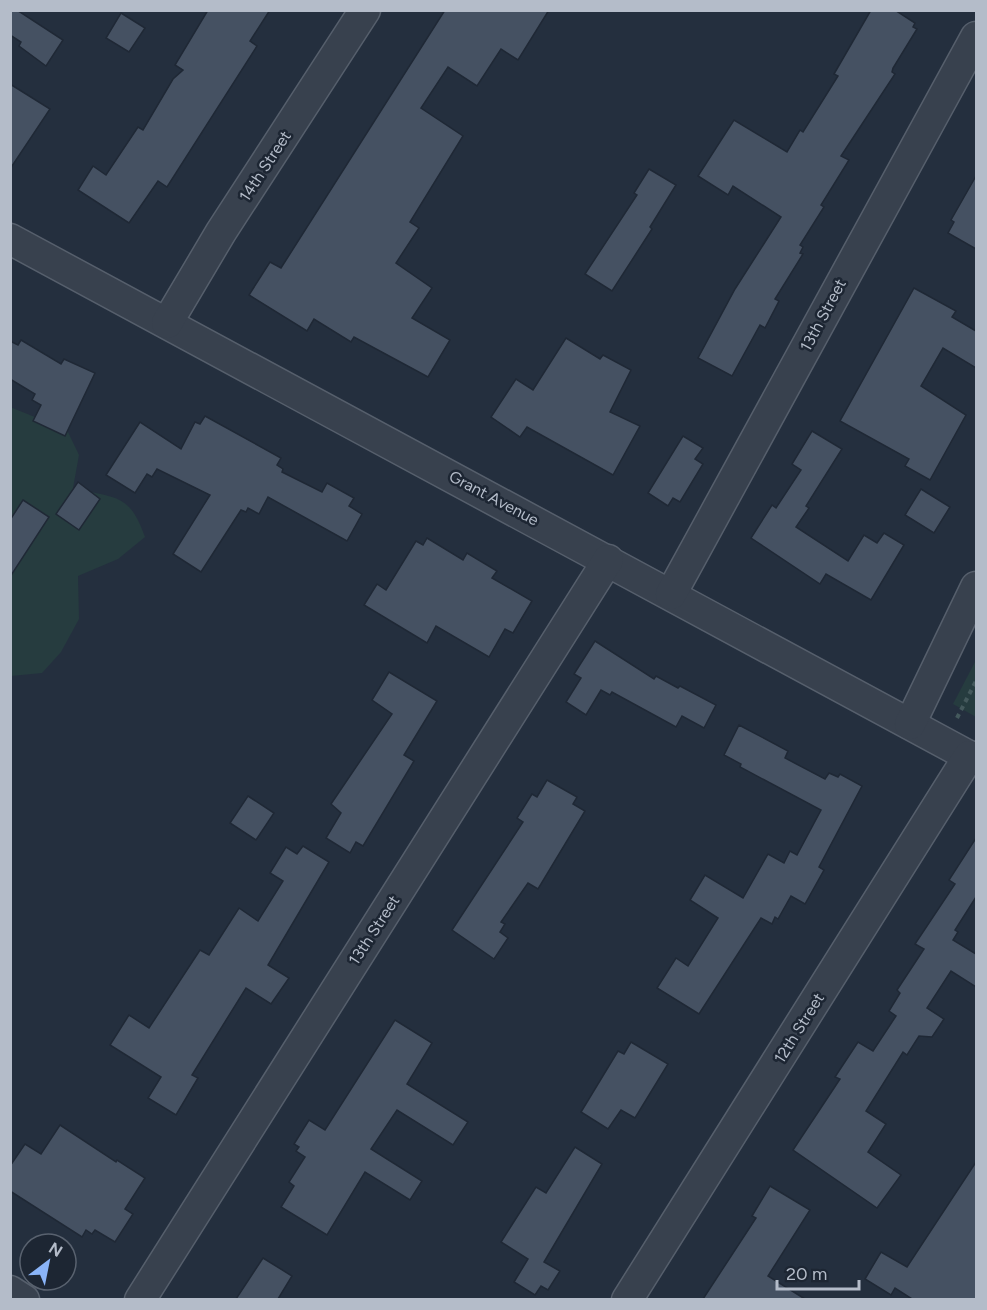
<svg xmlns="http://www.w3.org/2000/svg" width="987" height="1310" viewBox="0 0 987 1310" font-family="Figtree,sans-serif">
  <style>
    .green { fill: #263c3f }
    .building { fill: #455162; stroke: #1f2835; stroke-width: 1.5 }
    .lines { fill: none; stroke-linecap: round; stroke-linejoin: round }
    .minor-casing { stroke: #565f6c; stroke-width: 33 }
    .path { stroke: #44595c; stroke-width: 4; stroke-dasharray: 4.5 4.5; stroke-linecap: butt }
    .minor { stroke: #38414e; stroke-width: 30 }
    .labels { text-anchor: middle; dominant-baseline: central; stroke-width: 5; stroke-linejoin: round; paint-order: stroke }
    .street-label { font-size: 16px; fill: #b4bcc9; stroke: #1d2633 }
  </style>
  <rect width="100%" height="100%" fill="#242f3e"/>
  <g class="green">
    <path d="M 10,407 L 67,430 L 79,455 L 73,488 C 116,499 129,492 145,537 L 118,559 L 78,576 L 79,619 L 61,652 L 42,673 L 11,676 Z"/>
    <polygon points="976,660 976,717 953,704"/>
  </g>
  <g class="building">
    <polygon points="10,10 17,10 63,40 46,66 19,46 21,42 10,35"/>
    <polygon points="208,10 270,10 250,41 257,46 167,187 158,181 129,223 78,190 93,166 106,175 138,127 143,130 173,79 183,70 175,65"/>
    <polygon points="445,10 549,10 518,60 501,49 477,86 448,67 421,108 463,136 410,222 419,228 396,263 432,288 412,318 450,340 428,377 354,337 351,342 314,319 307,331 249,295 270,262 281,268"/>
    <polygon points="871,10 895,10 915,23 913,27 917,29 893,68 892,72 895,74 841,156 849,160 821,205 824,207 800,245 803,247 800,253 803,254 775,299 779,301 765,328 760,325 732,376 698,358 735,289 781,217 733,186 728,195 698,176 734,120 787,152 800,130 803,132 838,76 834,74"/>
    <polygon points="121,13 145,28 129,52 106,38"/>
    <polygon points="10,84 50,109 10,169"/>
    <polygon points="649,169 676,185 650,227 652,229 612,291 585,274 637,195 634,193"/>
    <polygon points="976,176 976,249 948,233 954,222 951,220"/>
    <polygon points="914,288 956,311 952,317 976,331 976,368 943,348 921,386 966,415 930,480 905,466 909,459 840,421"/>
    <polygon points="566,338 600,359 603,355 631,370 610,412 640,426 613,475 527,427 520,437 491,417 516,379 533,390"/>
    <polygon points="21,340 61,364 64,359 95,373 65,436 33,421 41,405 32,400 35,394 10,379 10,341 18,345"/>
    <polygon points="205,416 281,458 277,465 283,469 282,472 322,492 327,483 354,498 349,506 362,514 347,541 268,497 259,514 248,508 246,512 241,510 201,572 173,554 210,495 157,469 152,477 147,474 135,493 106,475 140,422 181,449 195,422 200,424"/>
    <polygon points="812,431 842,449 806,506 809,508 796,527 848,561 864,535 877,543 884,533 904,545 871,600 826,574 820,584 751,538 772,505 776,508 801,470 792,464"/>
    <polygon points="683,436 703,448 695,459 703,464 680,502 673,498 668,506 648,493"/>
    <polygon points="78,482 100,499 79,530 56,514"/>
    <polygon points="921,489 950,507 934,533 905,515"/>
    <polygon points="23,500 49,517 10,577 10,520"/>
    <polygon points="427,538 463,560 467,553 497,571 492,578 532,601 513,633 505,629 489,657 436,626 427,643 364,605 377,584 386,590 416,541 423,545"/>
    <polygon points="595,641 654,679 656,676 678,688 680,686 716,705 704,728 682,716 676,727 612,692 610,695 601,690 586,715 566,702 581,678 574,674"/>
    <polygon points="389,672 437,701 404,755 414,761 363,846 356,842 350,853 326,838 341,813 331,804 392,714 372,700"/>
    <polygon points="739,725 788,751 785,758 825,779 829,773 838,777 840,774 862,786 819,867 824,870 805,904 791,896 778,919 775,917 772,924 761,918 699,1014 657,988 676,958 688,966 718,918 690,900 705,875 743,898 768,854 784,863 790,851 797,855 821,810 740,767 741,764 724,755"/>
    <polygon points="547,780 577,797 573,804 585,811 538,889 528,883 501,922 505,924 500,932 508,938 494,959 452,930 523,822 517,818 532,794 537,797"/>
    <polygon points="248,796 274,813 256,840 230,823"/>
    <polygon points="976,838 976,897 955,930 958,932 953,940 976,954 976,987 951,971 927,1008 944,1019 932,1037 919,1036 907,1055 903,1052 866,1111 886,1124 868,1152 901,1175 877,1208 793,1150 840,1079 835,1077 858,1042 873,1051 896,1016 889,1011 900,993 897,990 924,949 915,944 955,884 949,880"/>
    <polygon points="303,846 329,862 268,965 289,978 271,1004 246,988 192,1075 198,1078 176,1115 148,1098 161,1077 110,1045 129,1015 149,1028 200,950 209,955 239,908 258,921 283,881 270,873 286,847 297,854"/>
    <polygon points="395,1020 432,1043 407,1084 468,1122 453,1145 397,1110 371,1149 422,1181 410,1200 365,1172 327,1235 281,1207 294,1186 289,1182 305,1157 296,1151 299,1147 294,1144 309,1120 325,1130"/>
    <polygon points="631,1042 668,1064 635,1118 621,1110 608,1129 581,1112 618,1051 624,1054"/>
    <polygon points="60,1125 116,1162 117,1160 145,1178 125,1209 133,1214 115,1242 95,1230 92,1234 86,1230 82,1237 10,1191 10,1166 25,1144 41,1154"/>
    <polygon points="575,1147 602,1164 544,1262 560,1271 548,1290 541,1286 535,1295 514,1282 528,1259 501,1242 536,1187 546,1193"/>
    <polygon points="976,1162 976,1299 912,1299 895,1288 891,1295 865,1279 881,1252 907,1267"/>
    <polygon points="770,1186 810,1210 768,1276 805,1299 703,1299 756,1218 752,1216"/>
    <polygon points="263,1258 292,1276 278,1299 236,1299"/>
  </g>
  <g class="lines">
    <g class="minor-casing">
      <g id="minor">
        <polyline points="10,239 976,760"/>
        <polyline points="167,323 221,232 365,10"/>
        <polyline points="671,594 976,37"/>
        <polyline points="910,724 976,587"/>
        <polyline points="10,1291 24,1300"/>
        <polyline points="140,1300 608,560"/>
        <polyline points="627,1300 969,756"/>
      </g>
    </g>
    <polyline class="path" points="957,718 976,681"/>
    <use href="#minor" class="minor"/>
  </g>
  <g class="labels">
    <g class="street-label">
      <text transform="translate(265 166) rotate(-57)">14th Street</text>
      <text transform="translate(823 315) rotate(-62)">13th Street</text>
      <text transform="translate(494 498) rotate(28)">Grant Avenue</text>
      <text transform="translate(374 930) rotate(-57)">13th Street</text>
      <text transform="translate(799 1028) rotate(-58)">12th Street</text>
    </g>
  </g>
  <rect width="987" height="1310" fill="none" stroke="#b4bcc9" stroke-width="24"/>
  <g transform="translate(48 1262) rotate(32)"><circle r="28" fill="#1d2633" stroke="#59626f" stroke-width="1.5"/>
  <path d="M0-4.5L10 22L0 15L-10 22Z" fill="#8ab4f8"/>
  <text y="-9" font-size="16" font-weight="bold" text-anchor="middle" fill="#b4bcc9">N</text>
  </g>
  <path d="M777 1280v9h82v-9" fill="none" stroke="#b4bcc9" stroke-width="3"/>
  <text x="786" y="1280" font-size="18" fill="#b4bcc9" stroke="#1d2633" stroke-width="4.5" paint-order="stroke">20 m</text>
</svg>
